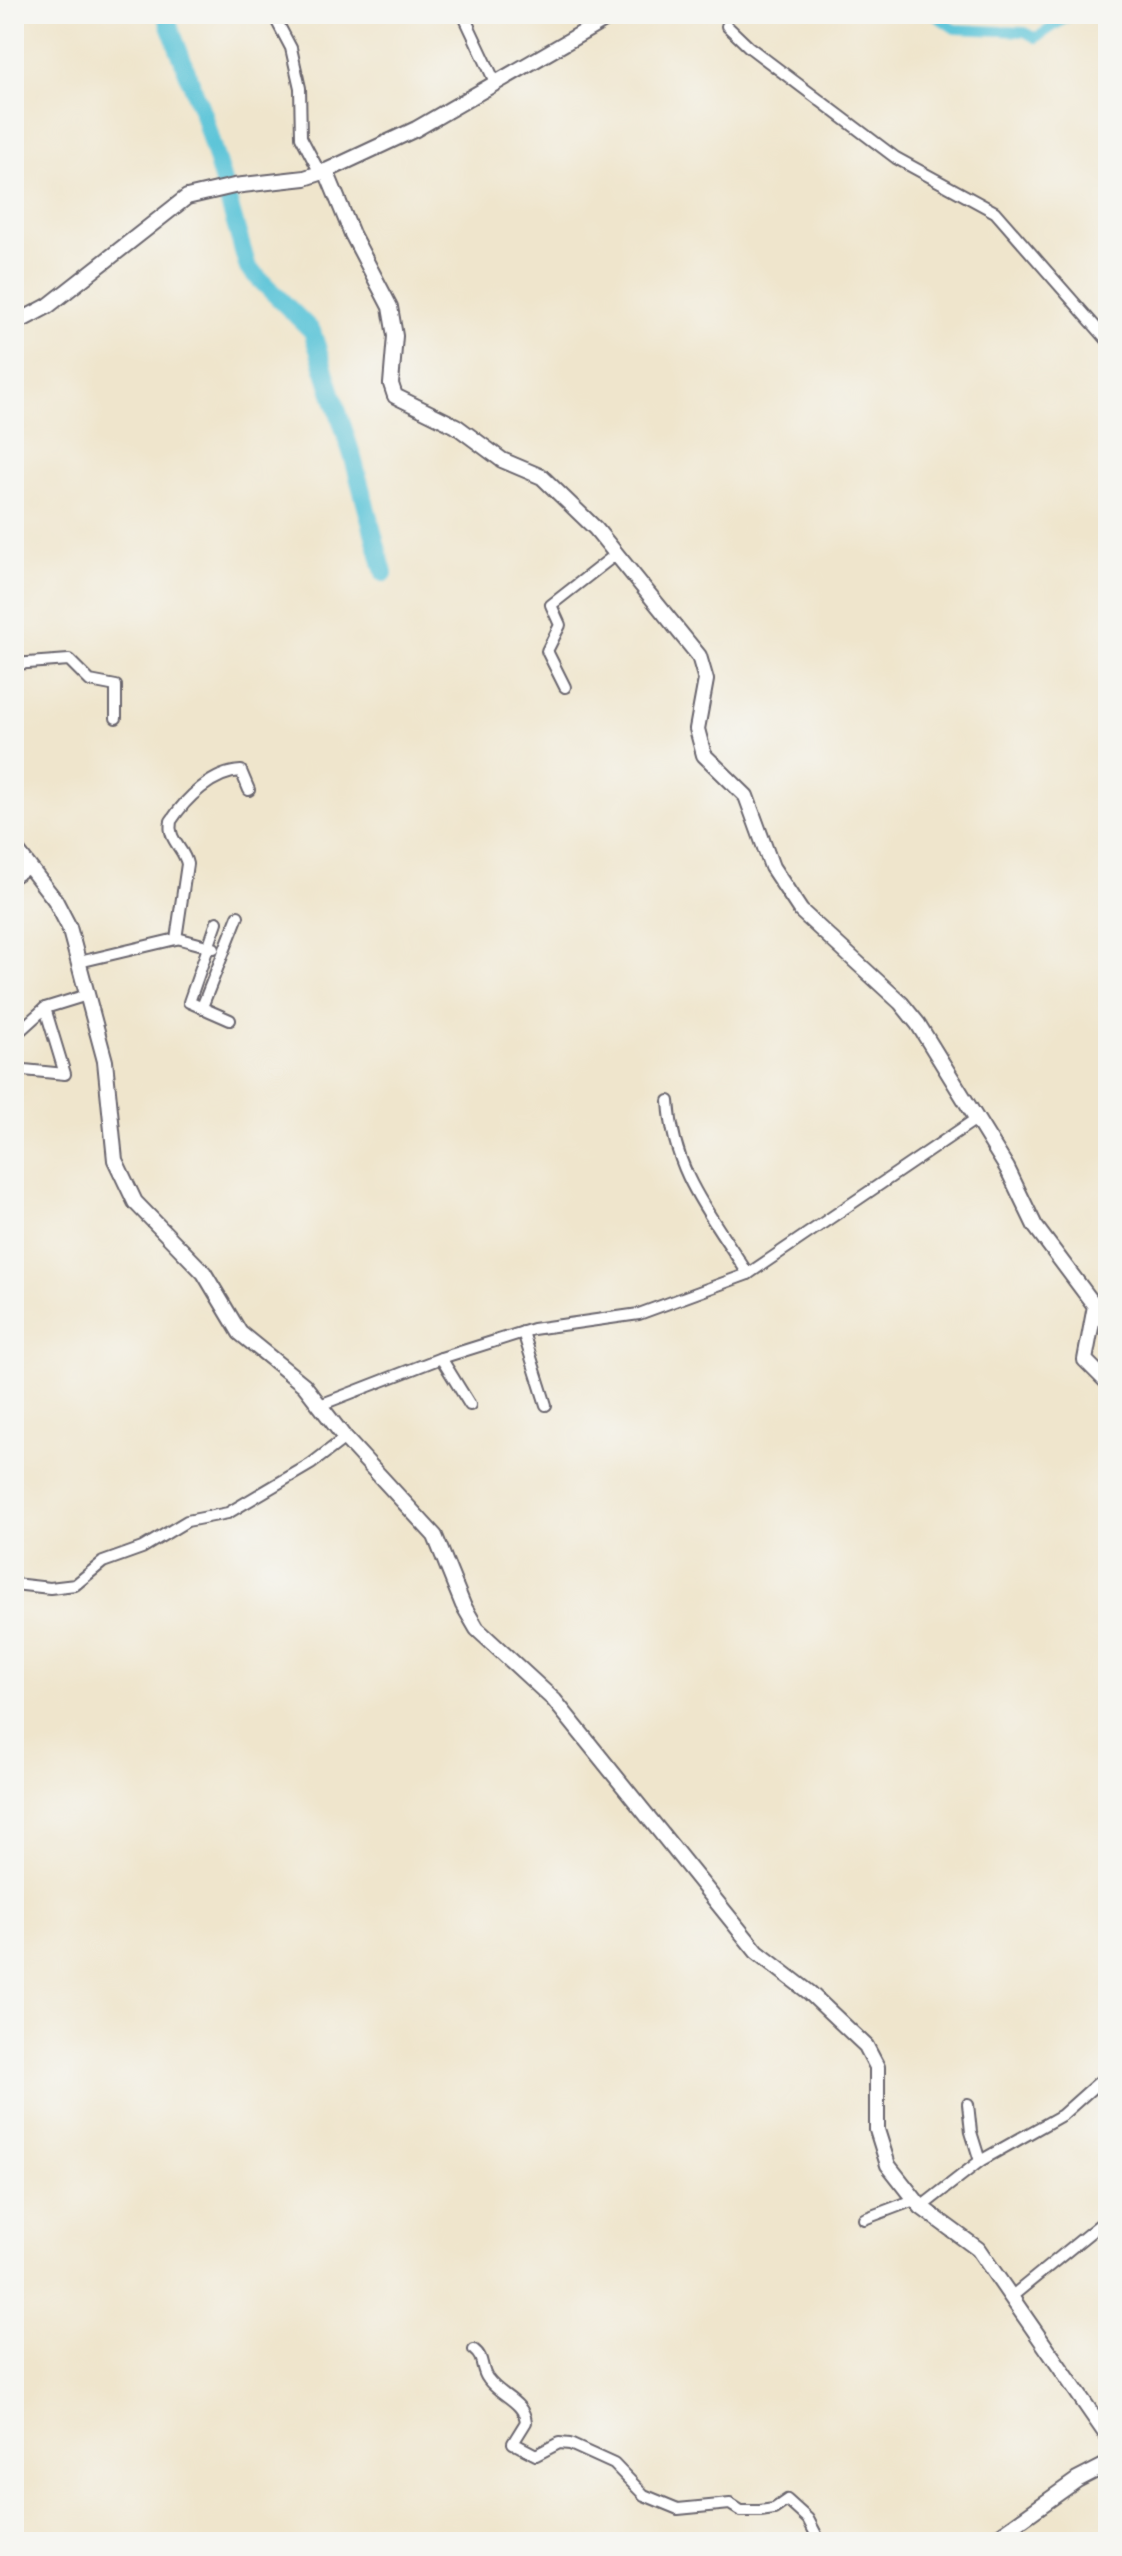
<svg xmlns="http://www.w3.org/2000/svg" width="1122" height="2556" viewBox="0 0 1122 2556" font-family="'Indie Flower',sans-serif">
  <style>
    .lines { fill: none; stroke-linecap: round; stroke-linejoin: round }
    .canal { stroke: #5cc4d8; stroke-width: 10 }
    .river { stroke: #5cc4d8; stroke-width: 18 }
    .street-casing { stroke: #6a666e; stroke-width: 14 }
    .secondary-casing { stroke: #6a666e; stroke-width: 18 }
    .street { stroke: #fff; stroke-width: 10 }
    .secondary { stroke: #fff; stroke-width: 14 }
  </style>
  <rect width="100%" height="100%" fill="#f6f6f2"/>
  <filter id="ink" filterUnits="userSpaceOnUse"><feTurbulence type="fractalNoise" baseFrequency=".0125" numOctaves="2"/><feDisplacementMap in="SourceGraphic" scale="16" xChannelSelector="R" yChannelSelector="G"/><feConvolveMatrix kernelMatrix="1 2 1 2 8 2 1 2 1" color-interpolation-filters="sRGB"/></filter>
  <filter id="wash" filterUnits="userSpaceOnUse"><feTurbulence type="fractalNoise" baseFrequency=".006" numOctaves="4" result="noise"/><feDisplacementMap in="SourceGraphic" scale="32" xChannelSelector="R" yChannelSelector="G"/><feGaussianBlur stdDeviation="1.8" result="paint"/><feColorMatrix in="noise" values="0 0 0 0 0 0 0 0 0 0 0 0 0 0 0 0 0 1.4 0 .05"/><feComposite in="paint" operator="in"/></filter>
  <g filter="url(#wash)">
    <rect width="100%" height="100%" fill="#efe5cc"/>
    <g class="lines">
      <polyline class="canal" points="933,14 955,29 1025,32 1036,38 1072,14"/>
      <polyline class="river" points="165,14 203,114 248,268 312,331 353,458 384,573"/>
    </g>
  </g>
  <g filter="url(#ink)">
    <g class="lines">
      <g class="street-casing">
        <g id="street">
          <polyline points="273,14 291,48 300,88 301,137 320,173"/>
          <polyline points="463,14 496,84"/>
          <polyline points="727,26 749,47 896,158 995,212 1108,341"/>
          <polyline points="14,664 69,660 90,681 116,686 116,718"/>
          <polyline points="565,687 547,651 560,625 551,605 615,555"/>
          <polyline points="14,877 30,867"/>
          <polyline points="217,922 189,1002 230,1020"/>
          <polyline points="177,938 214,948"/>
          <path d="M 79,962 L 176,939 L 187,864 C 184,848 167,840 171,821 C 186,798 213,772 241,771 L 249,790"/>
          <polyline points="202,1007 238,916"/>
          <polyline points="14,1036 45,1008 87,995"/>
          <polyline points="14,1069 65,1074 45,1008"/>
          <path d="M 669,1101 C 673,1173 711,1215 748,1274"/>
          <polyline points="523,1332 546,1405"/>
          <polyline points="441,1358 470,1405"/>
          <polyline points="320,1405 441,1358 533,1329 639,1314 748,1274 976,1119"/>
          <polyline points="14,1584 50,1588 75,1585 103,1562 142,1548 187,1521 228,1513 311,1464 345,1438"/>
          <polyline points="968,2104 971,2132 980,2161"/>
          <polyline points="921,2207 980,2161 1062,2115 1108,2074"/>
          <polyline points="864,2219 914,2200"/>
          <polyline points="1011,2297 1108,2218"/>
          <path d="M 474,2350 C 485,2358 480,2369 488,2379 C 500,2396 524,2401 526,2422 L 513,2443 L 536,2455 L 559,2443 L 570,2444 L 614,2464 L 644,2495 L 678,2509 L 730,2504 L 741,2511 L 760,2511 L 774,2509 L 787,2500 L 808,2519 L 820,2542"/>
        </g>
      </g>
      <g class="secondary-casing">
        <g id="secondary">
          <polyline points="326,171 352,234 390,307 395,336 391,384 395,396 456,426 502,460 542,477 596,529 699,656 706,680 697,729 704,755 746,796 772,867 801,911 901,1003 918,1024 1007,1168 1035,1226 1095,1306 1085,1360 1108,1383"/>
          <polyline points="14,324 48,306 187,197 234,186 305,178 326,171 416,129 615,14"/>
          <polyline points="14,847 55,900 69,927 105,1061 115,1160 135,1202 204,1273 240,1333 304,1385 345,1438 435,1536 463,1605 477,1629 554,1700 757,1952 810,1993 866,2046 877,2067 877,2130 888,2165 921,2207 978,2249 1108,2437"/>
          <polyline points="990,2542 1077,2480 1108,2464"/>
        </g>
      </g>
      <use href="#street" class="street"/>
      <use href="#secondary" class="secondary"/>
    </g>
  </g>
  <rect width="1122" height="2556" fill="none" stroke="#f6f6f2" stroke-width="48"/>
</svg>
